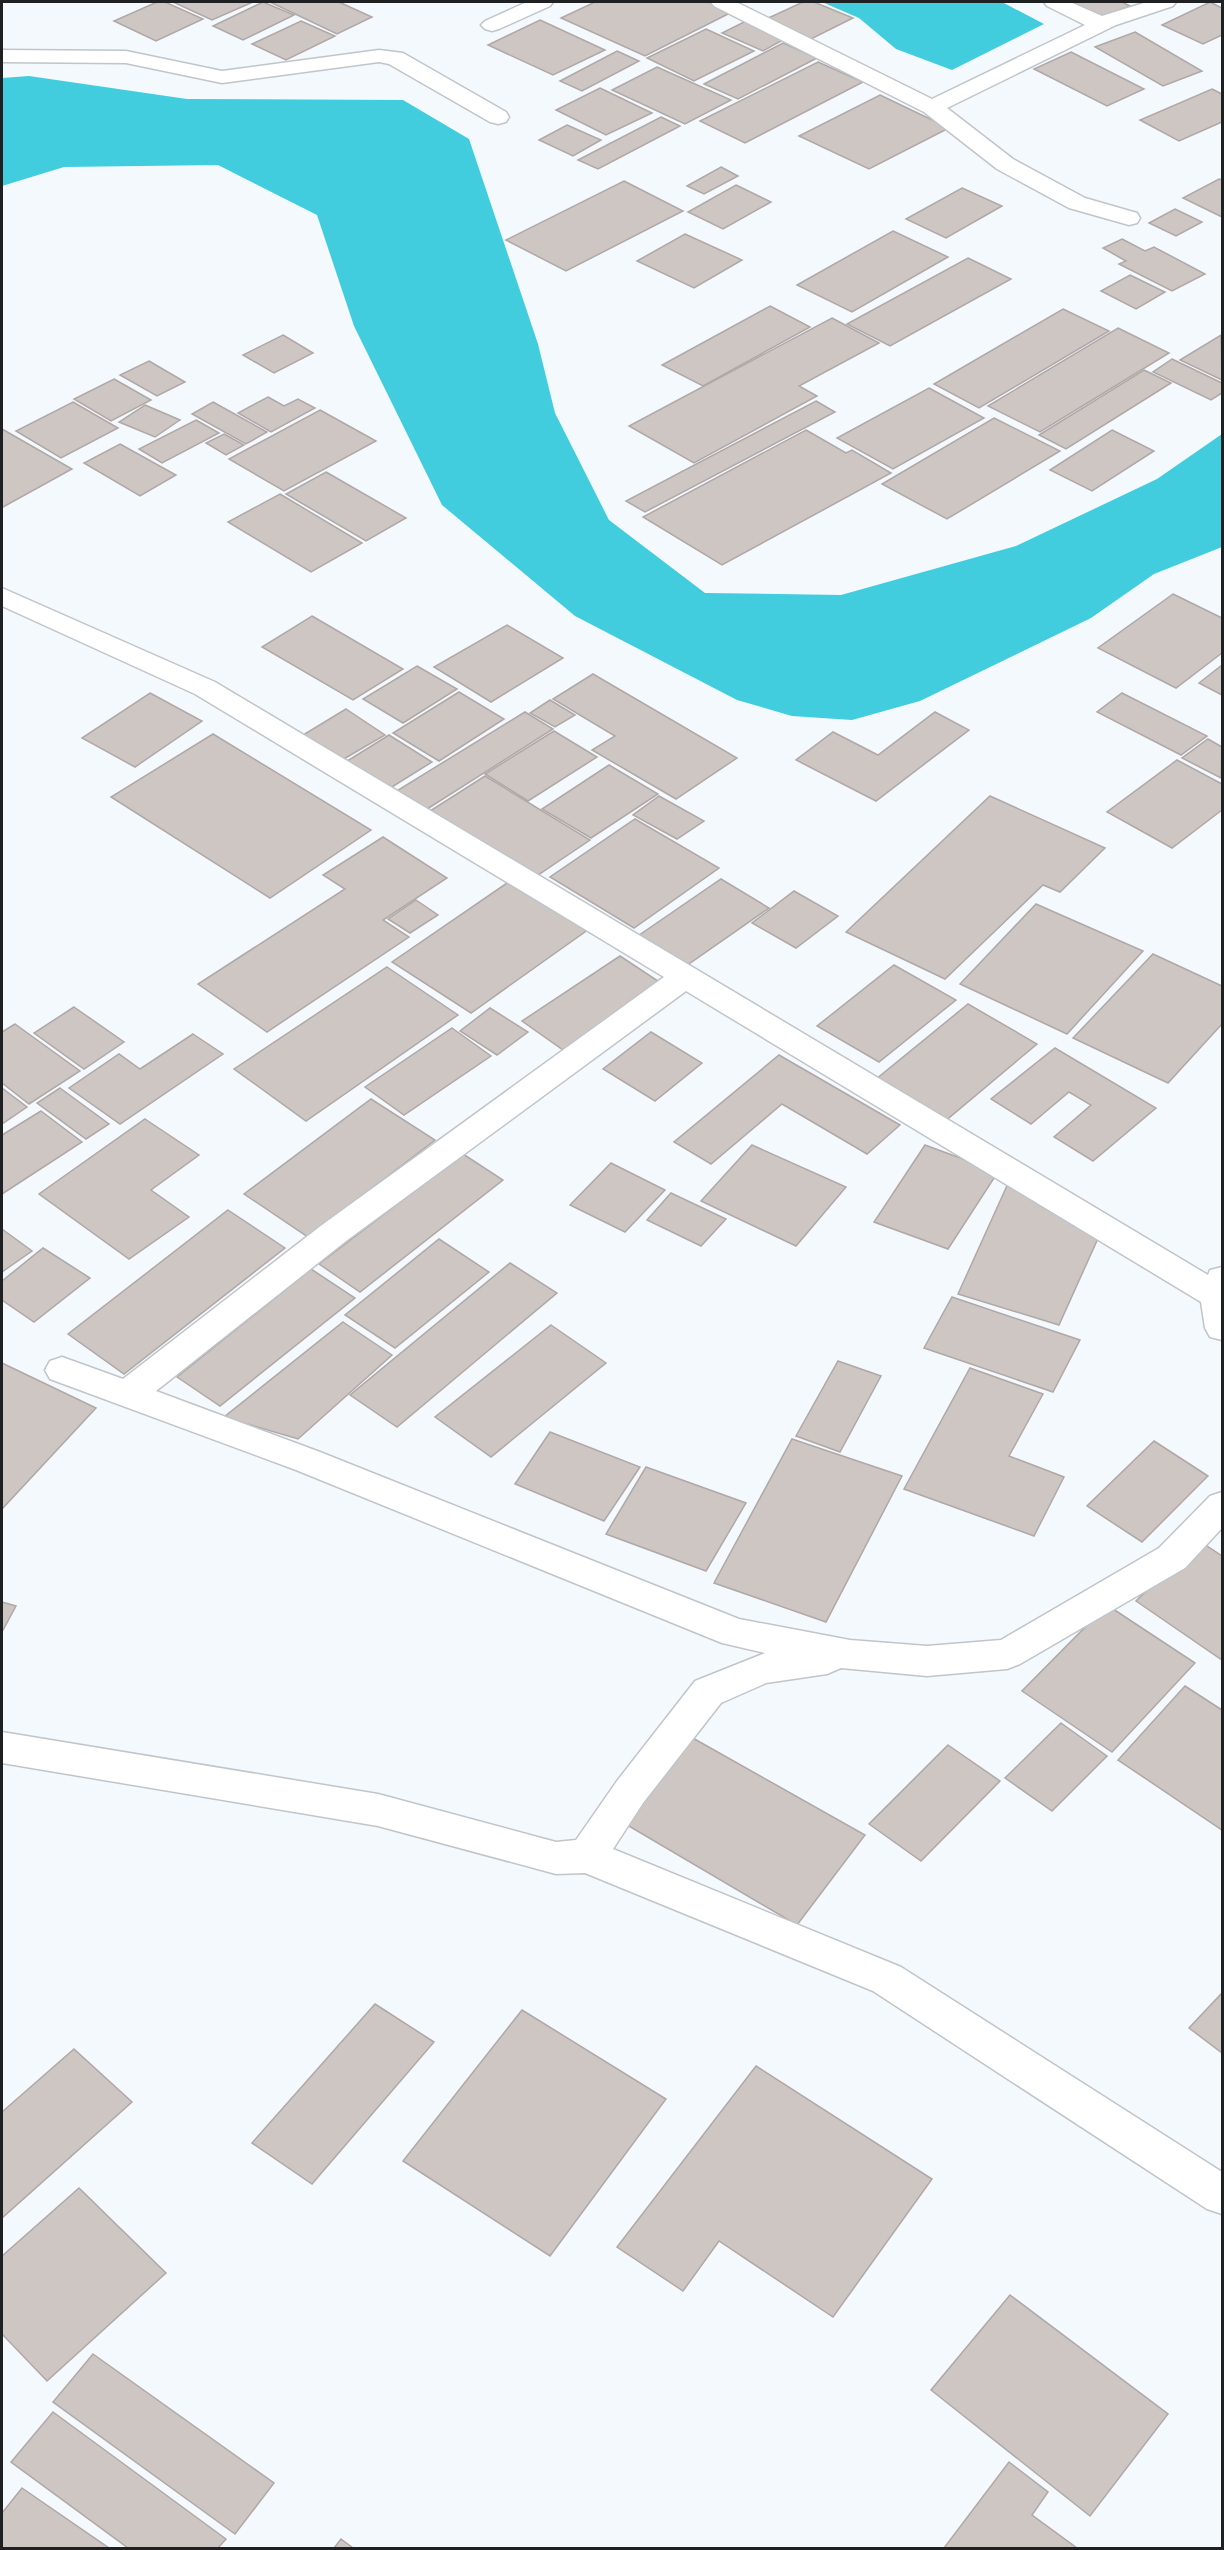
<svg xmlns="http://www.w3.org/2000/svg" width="1224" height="2550" viewBox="0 0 1224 2550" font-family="Spectral,serif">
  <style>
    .water { fill: #42cddf }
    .building { fill: #cdc6c3; stroke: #afa8a6; stroke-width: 1.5 }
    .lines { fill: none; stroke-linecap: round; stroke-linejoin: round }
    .minor-casing { stroke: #c0c5ca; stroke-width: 3 }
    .minor { fill: #fff; fill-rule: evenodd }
  </style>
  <rect width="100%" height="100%" fill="#f4f9fe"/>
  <g class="water">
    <polygon points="822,2 1002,2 1044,24 952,70 896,49 859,18"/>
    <polygon points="29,76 187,99 403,100 469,139 538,344 555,413 609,520 705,593 841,595 1016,546 1157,479 1222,434 1222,547 1154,574 1091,618 920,701 852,720 792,716 737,700 575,616 442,505 354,326 317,215 218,165 64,167 2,186 2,78"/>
  </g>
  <g class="building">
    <polygon points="157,2 165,2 203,19 156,41 114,21"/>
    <polygon points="173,2 253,2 212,20"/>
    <polygon points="263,2 294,15 243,40 213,26"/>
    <polygon points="270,2 339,2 372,17 337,34"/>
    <polygon points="595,2 708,2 732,12 645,56 561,18"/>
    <polygon points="803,2 814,2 853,18 809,40 764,20"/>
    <polygon points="1065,2 1122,2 1130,6 1096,19"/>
    <polygon points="1210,2 1222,8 1222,35 1203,44 1162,25"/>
    <polygon points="540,20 605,50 553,75 488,45"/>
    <polygon points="748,20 788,37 763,51 722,33"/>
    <polygon points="301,21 335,36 286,60 252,44"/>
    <polygon points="706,29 754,51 694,81 647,58"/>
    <polygon points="1135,32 1202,71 1163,86 1095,47"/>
    <polygon points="783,43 817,58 738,99 704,84"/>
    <polygon points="617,51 639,61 582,91 560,81"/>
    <polygon points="1071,52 1144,89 1107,106 1034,69"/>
    <polygon points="818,62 863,82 745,143 700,121"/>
    <polygon points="657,67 731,100 685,124 612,90"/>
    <polygon points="600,88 652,113 606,135 556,110"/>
    <polygon points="1212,89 1222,94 1222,122 1179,141 1140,120"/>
    <polygon points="880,95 949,128 869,169 799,136"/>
    <polygon points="661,117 680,126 598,169 578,160"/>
    <polygon points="567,125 601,140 573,156 539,140"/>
    <polygon points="721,167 738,176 704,194 687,186"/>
    <polygon points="1219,179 1222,180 1222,217 1183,198"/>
    <polygon points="624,181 683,211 566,271 506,240"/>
    <polygon points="736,185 771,202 723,229 688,212"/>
    <polygon points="962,188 1002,206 946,238 906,219"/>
    <polygon points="1175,209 1202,222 1176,236 1149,223"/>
    <polygon points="893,231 948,257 852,312 797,285"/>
    <polygon points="685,234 742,260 694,288 637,261"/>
    <polygon points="1122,239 1145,251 1154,247 1205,274 1172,291 1119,264 1126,261 1103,248"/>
    <polygon points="968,258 1011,279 890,346 847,324"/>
    <polygon points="1130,275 1165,292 1136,309 1101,291"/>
    <polygon points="770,306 810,327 703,386 662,365"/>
    <polygon points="1063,309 1109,331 979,408 934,384"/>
    <polygon points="832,318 879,343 799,386 817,396 694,463 629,426"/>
    <polygon points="1118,328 1169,353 1040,432 988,406"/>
    <polygon points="283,335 313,353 274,373 243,355"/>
    <polygon points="1221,335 1222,380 1180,360"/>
    <polygon points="1172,359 1222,383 1222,393 1211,400 1153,372"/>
    <polygon points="149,361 185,382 157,396 120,375"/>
    <polygon points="1144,370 1171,383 1066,449 1039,435"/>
    <polygon points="114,379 151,400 111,421 74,399"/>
    <polygon points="929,388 984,418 893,469 837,438"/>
    <polygon points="268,397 284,406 298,399 315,408 271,432 238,413"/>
    <polygon points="816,401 835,412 645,512 626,501"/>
    <polygon points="73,402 118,428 61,458 16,431"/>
    <polygon points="213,402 267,432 246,444 192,414"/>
    <polygon points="145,405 180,420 155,437 119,422"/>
    <polygon points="320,410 376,441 284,491 229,459"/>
    <polygon points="994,418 1060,451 947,519 882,484"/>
    <polygon points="196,420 219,433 162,463 139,449"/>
    <polygon points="2,429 72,469 3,507 2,506"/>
    <polygon points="806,430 846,453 852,450 891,473 722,565 643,517"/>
    <polygon points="1112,430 1154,451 1092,491 1050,470"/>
    <polygon points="224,434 244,445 226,455 206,443"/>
    <polygon points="120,444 176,475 140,496 84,463"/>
    <polygon points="326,472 406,518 366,541 286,494"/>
    <polygon points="280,494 362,543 311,572 228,522"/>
    <polygon points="1173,594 1222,618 1222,653 1176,688 1098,648"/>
    <polygon points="312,616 403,669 353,700 262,647"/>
    <polygon points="507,625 563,658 491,702 434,667"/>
    <polygon points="1222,665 1222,695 1199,683"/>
    <polygon points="417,666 457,689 403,723 363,699"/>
    <polygon points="593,674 737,758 676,799 592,750 615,736 553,699"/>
    <polygon points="459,692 504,719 439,761 393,733"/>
    <polygon points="150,693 202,721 135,767 82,738"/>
    <polygon points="1122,693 1207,736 1181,755 1097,712"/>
    <polygon points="550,700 575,715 555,727 530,713"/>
    <polygon points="346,709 385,735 342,760 303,735"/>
    <polygon points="525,712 553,729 424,811 395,792"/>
    <polygon points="935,712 969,730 876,801 796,760 833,732 878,755"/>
    <polygon points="554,731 597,757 528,801 485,774"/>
    <polygon points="213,734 371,830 270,898 111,797"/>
    <polygon points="389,735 432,762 387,790 344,763"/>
    <polygon points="1208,739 1222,747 1221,778 1182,758"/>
    <polygon points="1177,760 1222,784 1222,810 1172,848 1107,812"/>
    <polygon points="609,765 658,794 591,838 542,809"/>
    <polygon points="485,776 590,840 535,877 430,811"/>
    <polygon points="659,796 704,821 677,839 633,815"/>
    <polygon points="990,796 1105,848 1060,892 1043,885 945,979 846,932"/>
    <polygon points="635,819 719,868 634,928 550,877"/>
    <polygon points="383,837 447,878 383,920 409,937 267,1032 198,984 345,889 323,875"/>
    <polygon points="721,879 769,908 683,968 635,938"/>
    <polygon points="510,881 589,929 471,1013 392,962"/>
    <polygon points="794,891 838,916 796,948 752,923"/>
    <polygon points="416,900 438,915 410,933 388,919"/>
    <polygon points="1036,904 1143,951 1067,1034 960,984"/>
    <polygon points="1153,954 1222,986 1222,1024 1168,1083 1073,1038"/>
    <polygon points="620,956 664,985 566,1052 522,1021"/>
    <polygon points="894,965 956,1000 879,1062 817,1026"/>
    <polygon points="387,967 458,1015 306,1121 234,1069"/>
    <polygon points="968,1004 1037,1044 944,1122 875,1080"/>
    <polygon points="74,1007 124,1042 84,1069 34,1033"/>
    <polygon points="490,1008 528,1032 497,1055 460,1031"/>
    <polygon points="15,1024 80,1071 29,1104 2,1083 2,1032"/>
    <polygon points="452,1028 491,1056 404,1115 365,1087"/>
    <polygon points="651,1032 702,1063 655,1101 603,1069"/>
    <polygon points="193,1034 223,1054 120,1124 69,1088 119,1054 140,1069"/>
    <polygon points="1055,1048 1156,1108 1093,1161 1054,1137 1091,1105 1069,1092 1031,1124 991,1099"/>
    <polygon points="779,1055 900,1125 867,1154 782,1104 711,1164 674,1142"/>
    <polygon points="2,1088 27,1107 2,1124"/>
    <polygon points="60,1088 109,1124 86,1139 37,1103"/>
    <polygon points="371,1099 435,1140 308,1237 244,1194"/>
    <polygon points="41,1111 82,1142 2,1194 2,1135"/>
    <polygon points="145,1119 199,1155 151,1190 189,1217 129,1259 39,1194"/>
    <polygon points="752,1145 846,1187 796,1246 701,1201"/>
    <polygon points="925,1145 998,1172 948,1249 874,1222"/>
    <polygon points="463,1154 503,1180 360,1292 319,1264"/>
    <polygon points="611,1163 665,1190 625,1232 570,1205"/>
    <polygon points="1010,1179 1100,1234 1059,1325 958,1294"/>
    <polygon points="671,1193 726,1219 701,1246 647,1220"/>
    <polygon points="228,1210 285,1248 124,1374 68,1334"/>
    <polygon points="2,1229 32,1251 2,1272"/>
    <polygon points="439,1239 489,1272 395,1348 345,1315"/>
    <polygon points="43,1248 90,1278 34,1322 2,1300 2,1281"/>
    <polygon points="510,1263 557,1293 397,1427 350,1395"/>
    <polygon points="311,1269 355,1298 220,1406 177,1377"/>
    <polygon points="952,1297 1080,1340 1053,1392 924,1348"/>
    <polygon points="343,1322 392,1355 298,1439 224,1417"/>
    <polygon points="551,1325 606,1363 491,1457 435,1417"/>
    <polygon points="838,1361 881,1376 840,1452 796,1436"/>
    <polygon points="2,1363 96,1408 2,1509"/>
    <polygon points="970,1368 1043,1394 1009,1456 1064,1477 1034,1536 904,1489"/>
    <polygon points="550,1432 640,1467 604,1521 515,1484"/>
    <polygon points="792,1439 902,1476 826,1622 714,1583"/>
    <polygon points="1154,1441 1208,1476 1142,1542 1087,1506"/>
    <polygon points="646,1467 746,1503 706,1571 606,1534"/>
    <polygon points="1198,1540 1222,1556 1222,1660 1136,1601"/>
    <polygon points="2,1602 16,1606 2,1632"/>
    <polygon points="1107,1605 1195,1663 1112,1752 1022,1691"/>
    <polygon points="1185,1686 1222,1710 1222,1830 1118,1760"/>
    <polygon points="1061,1723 1107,1756 1052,1811 1005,1778"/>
    <polygon points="691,1737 865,1835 797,1925 622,1822"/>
    <polygon points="948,1745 1000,1781 921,1861 869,1824"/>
    <polygon points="1222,1993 1222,2053 1189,2028"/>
    <polygon points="375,2004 434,2042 312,2184 252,2143"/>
    <polygon points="522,2010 666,2099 550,2256 403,2161"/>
    <polygon points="74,2049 132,2102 2,2218 2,2112"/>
    <polygon points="756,2066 932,2179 833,2317 719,2241 683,2291 617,2247"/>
    <polygon points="79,2188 166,2273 47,2381 2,2334 2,2256"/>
    <polygon points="1010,2295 1168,2414 1090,2516 931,2390"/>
    <polygon points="93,2354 274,2483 235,2534 53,2402"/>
    <polygon points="53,2412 226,2539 218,2548 128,2548 11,2462"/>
    <polygon points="1009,2462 1048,2492 1032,2515 1077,2548 944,2548"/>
    <polygon points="22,2488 109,2548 2,2548 2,2513"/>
    <polygon points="341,2539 353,2548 334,2548"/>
  </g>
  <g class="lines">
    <g class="minor-casing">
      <g id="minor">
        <polygon points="527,2 553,2 550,6 499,29 492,31 485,29 481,25 485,21"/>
        <polygon points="711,2 736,2 932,99 1085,25 1047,6 1044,2 1070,2 1102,16 1147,2 1176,2 1173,6 1116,25 947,108 1013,159 1085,198 1137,213 1140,218 1137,223 1129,225 1069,208 997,169 924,112 714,6"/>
        <polygon points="2,50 126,51 222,71 379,50 403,53 506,112 509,117 506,122 498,124 490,122 389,64 379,62 222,83 126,63 2,62"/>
        <polygon points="2,588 215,682 1208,1275 1210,1270 1222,1267 1222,1340 1210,1337 1205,1328 1201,1302 686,991 346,1241 156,1391 320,1452 739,1619 850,1640 927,1646 1001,1640 1159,1548 1210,1496 1222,1492 1222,1528 1185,1568 1020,1664 1007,1669 927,1676 841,1668 827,1674 766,1683 721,1703 643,1803 613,1849 901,1967 1222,2172 1222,2214 1207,2209 873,1991 585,1873 556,1874 378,1826 2,1763 2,1732 378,1794 556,1842 576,1840 617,1781 695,1681 765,1653 722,1643 296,1470 50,1379 45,1370 50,1361 62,1357 123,1379 322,1225 664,977 195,694 2,606"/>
      </g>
    </g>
    <use href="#minor" class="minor"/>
  </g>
  <rect width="1224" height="2550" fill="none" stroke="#1f2022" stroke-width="6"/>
</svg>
